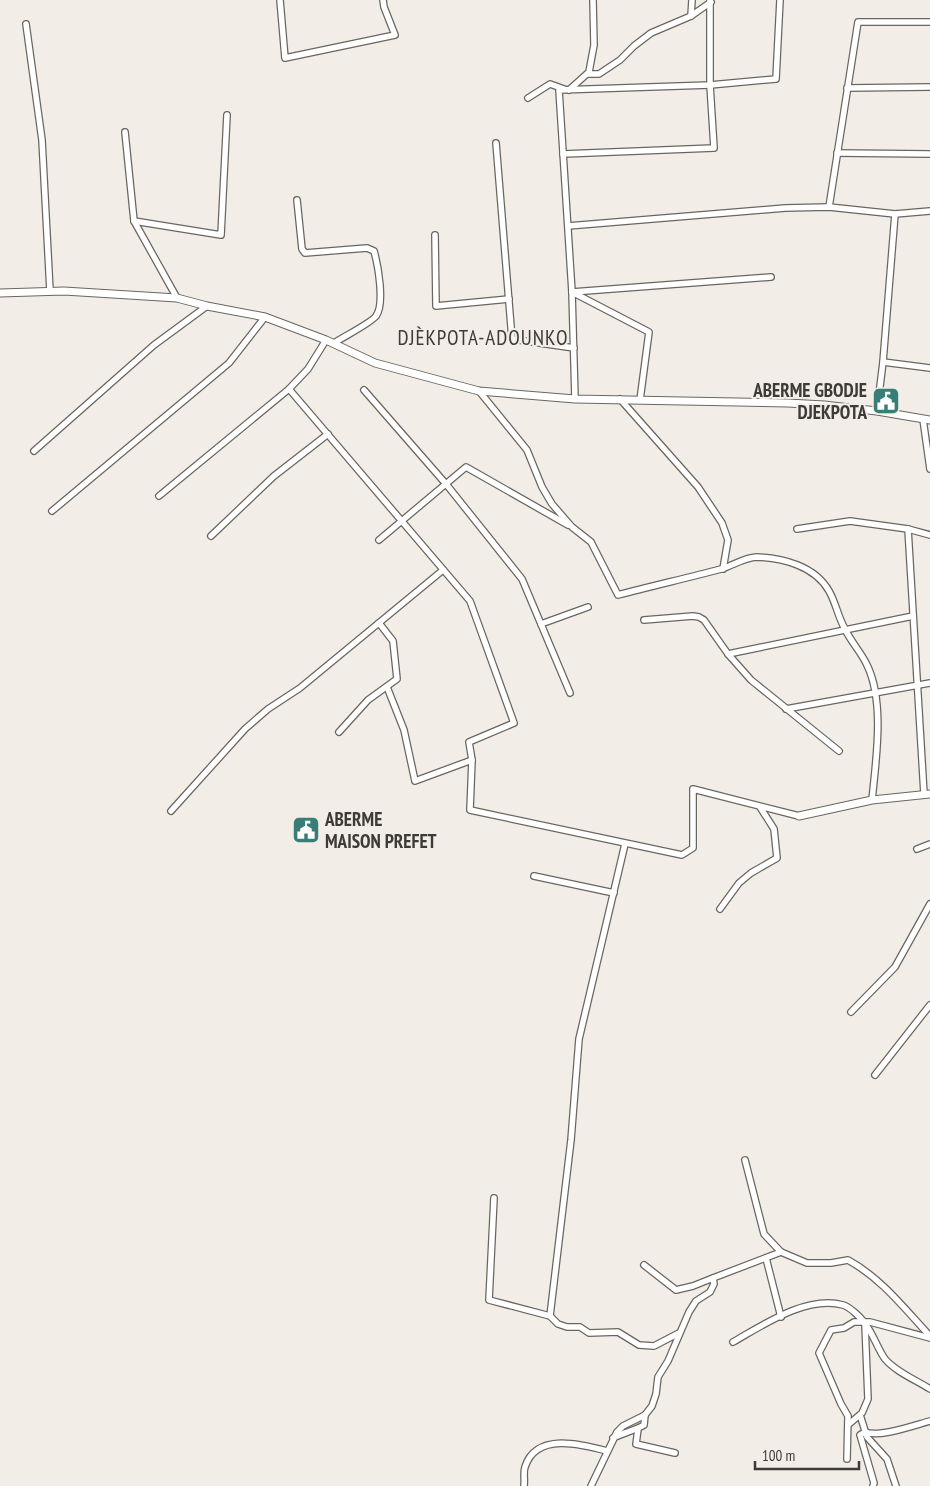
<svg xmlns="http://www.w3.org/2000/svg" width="930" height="1486" viewBox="0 0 930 1486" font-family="'PT Sans Narrow',sans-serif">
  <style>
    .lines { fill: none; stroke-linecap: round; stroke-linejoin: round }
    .minor-casing { stroke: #69665f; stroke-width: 8 }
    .tertiary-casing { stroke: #69665f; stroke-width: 9 }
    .minor { stroke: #fff; stroke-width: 5.5 }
    .tertiary { stroke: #fff; stroke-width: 7 }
    .labels { text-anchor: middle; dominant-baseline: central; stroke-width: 4; stroke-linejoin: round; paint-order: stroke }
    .poi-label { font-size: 19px; font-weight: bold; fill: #3d3b38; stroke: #f2eee7; text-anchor: end }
    .quarter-label { font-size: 21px; letter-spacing: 1px; fill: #3d3b38; stroke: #f2eee7 }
  </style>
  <rect width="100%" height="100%" fill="#f2eee7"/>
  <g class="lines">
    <g class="minor-casing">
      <g id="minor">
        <polyline points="280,0 285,58 395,35 384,7 383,0"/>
        <polyline points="692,0 691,16 711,2"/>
        <polyline points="26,24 42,140 50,291"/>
        <polyline points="588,74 599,74 620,60 634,46 651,33 691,16"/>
        <polyline points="847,88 930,87"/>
        <polyline points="569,90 589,72 594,45 593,0"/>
        <polyline points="528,98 550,84 564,89"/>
        <polyline points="125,132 134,221 177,298"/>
        <polyline points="496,143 512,339 574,348"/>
        <polyline points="837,153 930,154"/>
        <polyline points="563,154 714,148 710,85 710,0"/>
        <path d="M 297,200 L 302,249 L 305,253 L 367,248 L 374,251 C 378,265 385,304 376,316 C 371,323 343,337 334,343"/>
        <polyline points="829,207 858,22 930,22"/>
        <polyline points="134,221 221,235 227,115"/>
        <polyline points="568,226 785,208 829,207 895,214 930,211"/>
        <polyline points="435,235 436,306 509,299"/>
        <polyline points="572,292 771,277"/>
        <polyline points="572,292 649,332 640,400"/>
        <polyline points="883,362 930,368"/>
        <polyline points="289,389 470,601 514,723 469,742 472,760 470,810 682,855 693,848 693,789 799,816"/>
        <polyline points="364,390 446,484 522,579 570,693"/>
        <path d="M 479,391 L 527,450 L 542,487 L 552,504 L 572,527 L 591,542 L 618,595 C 652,586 687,578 721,569 C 732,566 745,557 757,557 C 783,558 815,566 829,591 C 836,603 838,617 845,629 C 851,642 861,652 867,665 C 885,702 876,760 872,800"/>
        <polyline points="575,399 572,292 559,90 710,85 776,79 780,0"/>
        <polyline points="620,399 698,487 722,523 728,540 723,569"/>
        <polyline points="877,411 883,362 895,214"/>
        <polyline points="923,419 930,469"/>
        <polyline points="34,451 154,345 207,306"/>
        <polyline points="159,496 289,389 308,369 326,340"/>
        <polyline points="52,511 229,363 265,317"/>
        <polyline points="797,529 850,521 908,529 930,535"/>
        <polyline points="908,529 924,794"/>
        <polyline points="211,536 274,476 328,434"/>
        <polyline points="379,540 466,467 568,525"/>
        <polyline points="644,620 693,616 699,617 704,620 728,654 751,680 839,751"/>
        <polyline points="541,624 588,607"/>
        <polyline points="728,654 913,616"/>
        <polyline points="387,687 404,730 415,781 472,760"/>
        <polyline points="786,709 930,683"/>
        <polyline points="339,732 368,700 397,679 393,641 379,623"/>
        <polyline points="171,811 245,729 268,709 300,688 443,570"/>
        <polyline points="917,849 930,844"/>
        <polyline points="534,876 614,893"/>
        <polyline points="720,909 739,883 751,873 777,858 774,829 760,807"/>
        <polyline points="851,1012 895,967 930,904"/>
        <polyline points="875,1075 930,1005"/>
        <path d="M 745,1160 L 764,1234 L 781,1252 L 807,1263 L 831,1263 L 848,1260 C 881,1278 904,1308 930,1336"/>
        <polyline points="494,1198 489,1300 550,1316 558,1324 567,1327 580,1327 589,1333 618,1332 639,1345 654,1346 679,1333"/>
        <polyline points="766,1258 781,1317"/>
        <polyline points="644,1265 676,1290 693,1286 713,1278"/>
        <polyline points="550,1316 571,1140 579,1039 625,844"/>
        <path d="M 733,1342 C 763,1325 807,1295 843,1305 C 850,1307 860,1317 864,1322 C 873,1333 877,1348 885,1359 C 896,1372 916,1380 930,1389"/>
        <polyline points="860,1415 867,1437 887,1459 896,1486"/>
        <polyline points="849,1424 862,1413 868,1399 865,1324"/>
        <polyline points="638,1429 636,1444 675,1453"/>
        <path d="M 613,1438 C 623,1433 636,1430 644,1425 L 645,1415"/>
        <polyline points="847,1459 848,1416 841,1404 819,1353 831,1330 844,1328 854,1322 870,1322 930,1338"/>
        <path d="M 524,1486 C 525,1480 523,1472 525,1467 C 536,1432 581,1444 607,1451"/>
        <polyline points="591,1486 617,1432 623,1426 645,1415 652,1406 656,1394 658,1377 668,1361 689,1312 696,1301 710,1292 714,1284 713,1278 781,1252"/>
        <path d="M 873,1486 L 874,1483 L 860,1435 L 865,1432 C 879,1438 915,1425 930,1421"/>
      </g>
    </g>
    <g class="tertiary-casing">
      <g id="tertiary">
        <polyline points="0,293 64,291 177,298 207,306 265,317 326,340 375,363 479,391 575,399 788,403 824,405 877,411 930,420"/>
        <polyline points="799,816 872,800 930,794"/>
      </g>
    </g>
    <use href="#minor" class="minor"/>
    <use href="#tertiary" class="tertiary"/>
  </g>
  <defs>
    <g id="civic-square" transform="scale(1.4375)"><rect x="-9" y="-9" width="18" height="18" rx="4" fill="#387e76" stroke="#f2eee7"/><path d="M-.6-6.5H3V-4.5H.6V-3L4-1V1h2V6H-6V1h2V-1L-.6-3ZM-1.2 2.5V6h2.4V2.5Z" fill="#fff"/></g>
  </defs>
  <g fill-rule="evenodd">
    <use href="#civic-square" x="886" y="401"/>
    <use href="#civic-square" x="306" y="830"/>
  </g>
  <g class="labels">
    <g class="poi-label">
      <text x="867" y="390">ABERME GBODJE<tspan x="867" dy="22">DJEKPOTA</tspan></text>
      <text x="325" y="819" text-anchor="start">ABERME<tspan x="325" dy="22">MAISON PREFET</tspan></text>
    </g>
    <g class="quarter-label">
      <text x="483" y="337">DJÈKPOTA-ADOUNKO</text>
    </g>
  </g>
  <path d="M755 1461v8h104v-8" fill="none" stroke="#3d3b38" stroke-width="2.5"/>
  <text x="762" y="1461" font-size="15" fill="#3d3b38" stroke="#f2eee7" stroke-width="4" paint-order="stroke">100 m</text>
</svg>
